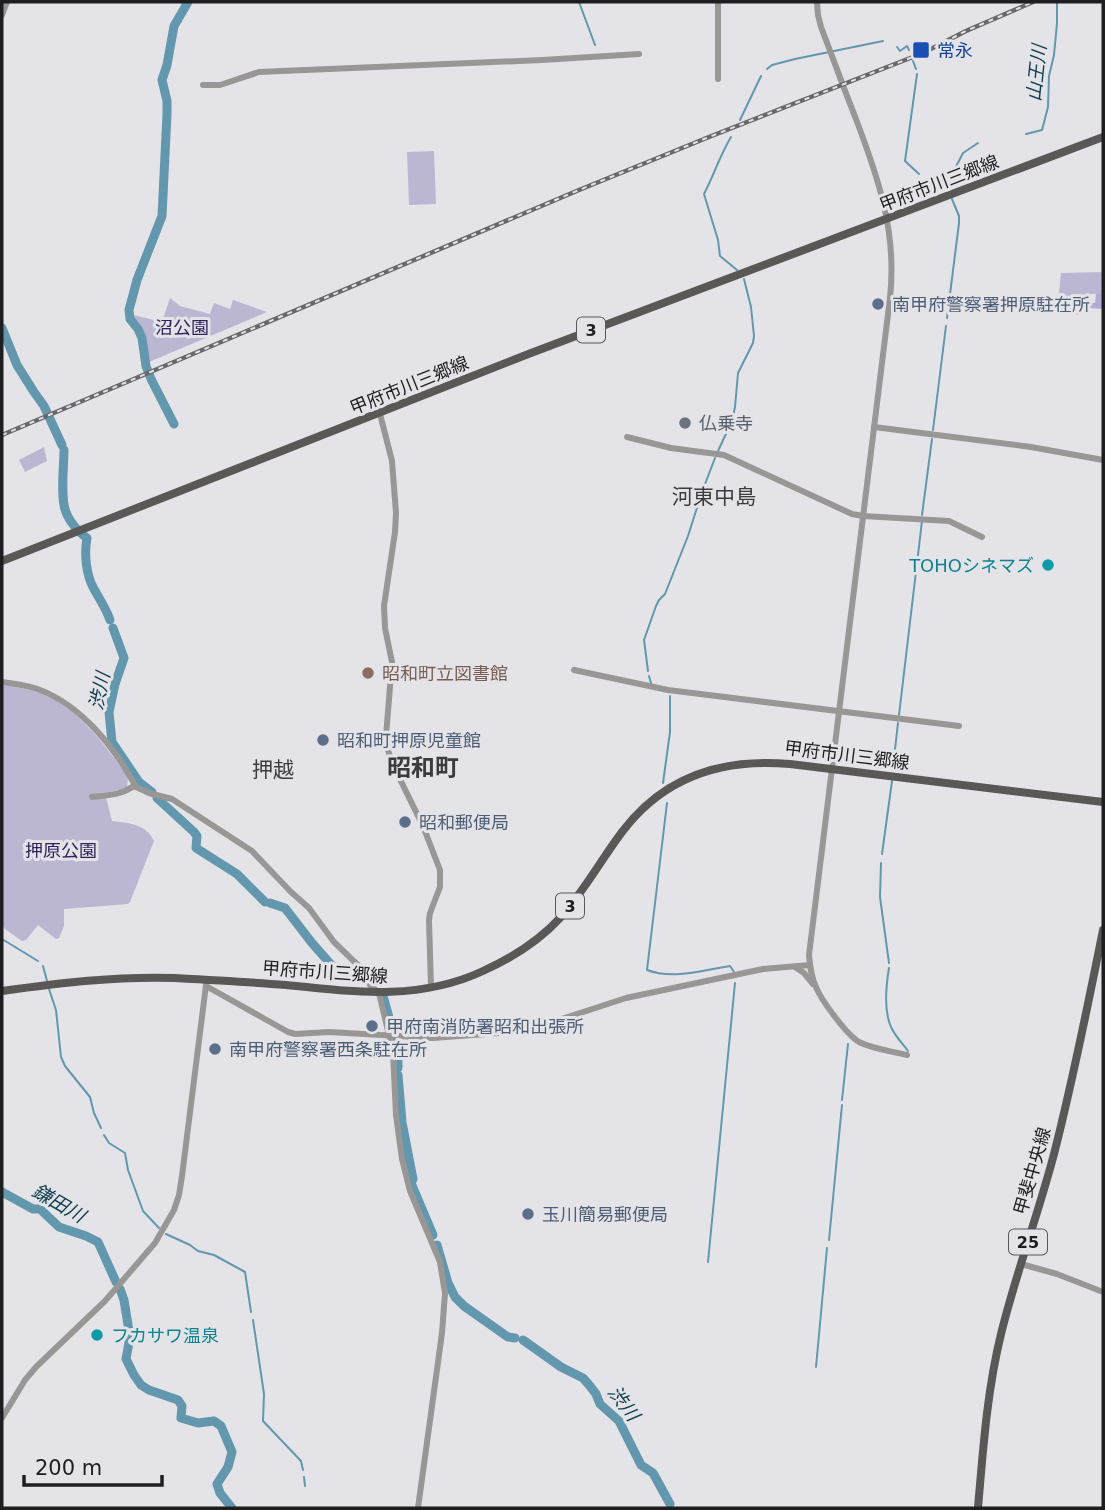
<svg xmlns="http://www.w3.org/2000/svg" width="1105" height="1510" viewBox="0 0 1105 1510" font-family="'DejaVu Sans','Noto Sans JP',sans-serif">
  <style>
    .green { fill: #bbb7d3 }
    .forest { fill: #b2abd9 }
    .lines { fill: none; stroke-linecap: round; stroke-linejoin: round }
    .stream { stroke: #6397ae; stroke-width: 2 }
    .river { stroke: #6397ae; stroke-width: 9 }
    .minor { stroke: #989796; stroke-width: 6 }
    .major { stroke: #595856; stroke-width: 8 }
    .rail-casing { stroke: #68676a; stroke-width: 4.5 }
    .rail { stroke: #e4e4e8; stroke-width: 2; stroke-dasharray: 5; stroke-linecap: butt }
    .transit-dot { fill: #1a4fb4; stroke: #e4e4e8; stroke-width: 2.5 }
    .service-dot { fill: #5c6f8a; stroke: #e4e4e8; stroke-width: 2.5 }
    .worship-dot { fill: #6b7280; stroke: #e4e4e8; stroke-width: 2.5 }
    .culture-dot { fill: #0f9aa8; stroke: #e4e4e8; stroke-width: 2.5 }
    .education-dot { fill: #8d6e63; stroke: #e4e4e8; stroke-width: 2.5 }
    .labels { text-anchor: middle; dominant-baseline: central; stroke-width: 6; stroke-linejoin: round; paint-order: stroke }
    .shield { fill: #e4e4e8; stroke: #59595b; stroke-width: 2 }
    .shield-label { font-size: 16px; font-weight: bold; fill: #1e1d1f }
    .transit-label { font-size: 18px; fill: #164399; stroke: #e4e4e8; text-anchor: start }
    .street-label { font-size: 18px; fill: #1e1d1f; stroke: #e4e4e8 }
    .service-label { font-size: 18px; fill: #4e5e75; stroke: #e4e4e8; text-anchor: start }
    .park-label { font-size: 18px; fill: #31235a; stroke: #e4e4e8 }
    .worship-label { font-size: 18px; fill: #5b616d; stroke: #e4e4e8; text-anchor: start }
    .culture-label { font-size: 18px; fill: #0d838f; stroke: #e4e4e8; text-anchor: end }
    .education-label { font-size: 18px; fill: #785e54; stroke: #e4e4e8; text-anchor: start }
    .water-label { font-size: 19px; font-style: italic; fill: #0f3e4f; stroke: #e4e4e8 }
    .quarter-label { font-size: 21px; fill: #3c3c3f; stroke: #e4e4e8 }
    .district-label { font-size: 24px; font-weight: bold; fill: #3c3c3f; stroke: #e4e4e8 }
  </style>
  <rect width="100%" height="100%" fill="#e4e4e8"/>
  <g class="green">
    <polygon points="434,151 436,204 409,205 407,152"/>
    <polygon points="1103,272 1103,294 1083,294 1081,315 1057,312 1061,273"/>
    <polygon points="170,298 180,306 210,314 214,303 230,309 233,300 267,312 149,362 146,339 134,319 133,315 162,322"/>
    <polygon points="44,447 47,461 25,472 19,460"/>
    <path d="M 2,685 C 15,687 28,689 40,693 C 80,709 104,744 128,777 L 127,788 L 105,793 L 112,821 C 130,823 146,824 154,841 L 130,902 L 128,904 L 64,909 L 64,926 L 59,938 L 56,939 L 38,925 L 26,940 L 22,941 L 5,929 L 2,925 Z"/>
  </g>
  <polygon class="forest" points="1083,294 1089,294 1089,299 1091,299 1091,303 1095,303 1096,294 1103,294 1103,309 1090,308 1089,313 1081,311"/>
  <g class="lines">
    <g class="stream">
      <polyline points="579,2 595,45"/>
      <polyline points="897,47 900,51 907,46 909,50"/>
      <polyline points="913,61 916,69"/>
      <polyline points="767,69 772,65 795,59 883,41"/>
      <polyline points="917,74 905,161 919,174"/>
      <polyline points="740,120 761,76"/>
      <polyline points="1026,134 1042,130 1048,107 1049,76 1054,55 1057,23 1057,2"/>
      <path d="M 731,137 C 720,155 714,175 704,194 L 718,240 L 720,256 L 737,270"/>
      <polyline points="925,180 933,189 939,190 948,182 963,153 978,143"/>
      <polyline points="947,318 959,223 959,216 952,199"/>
      <polyline points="933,430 946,326"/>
      <polyline points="718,451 732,421 735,407 738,373 753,343 754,336 751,307 744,279"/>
      <polyline points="922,515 932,439"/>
      <polyline points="648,671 644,640 656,606 659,600 665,594 688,536 702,492 715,458"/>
      <polyline points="649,676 651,683"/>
      <polyline points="899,715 922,521"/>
      <polyline points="893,767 898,723"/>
      <polyline points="663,783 670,732 670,696"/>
      <path d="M 667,803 L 647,970 C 673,980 704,970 730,966 L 734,972"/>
      <polyline points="882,854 892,781"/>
      <polyline points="881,863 880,897 889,963"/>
      <polyline points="2,939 38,961"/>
      <polyline points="43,966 47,981"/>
      <path d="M 889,968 C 886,986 883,1012 892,1029 C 896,1037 903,1044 908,1051"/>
      <polyline points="49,989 56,1010 61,1057 65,1066 90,1097 94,1113 101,1128"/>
      <polyline points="842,1100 848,1044"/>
      <polyline points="104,1135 109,1143 125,1153 128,1170 143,1211 159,1228"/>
      <polyline points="166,1234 190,1245 198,1251 214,1255 245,1272 251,1312"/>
      <polyline points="829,1240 842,1105"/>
      <polyline points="708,1262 735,983"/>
      <polyline points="253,1320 264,1394 263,1421 301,1461 303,1470"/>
      <polyline points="816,1367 827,1248"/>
      <polyline points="304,1477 305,1486"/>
      <polyline points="670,1504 671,1508"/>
    </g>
    <g class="river">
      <polyline points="2,328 17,365 34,392 44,406 62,445"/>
      <polyline points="174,424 151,379 146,366 142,338 138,329 130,319 129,310 137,280 162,216 167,114 167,101 162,80 167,65 174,26 188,2"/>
      <path d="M 64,450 C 64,465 60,499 66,512 C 69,521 79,533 87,538 C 84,554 86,575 94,589 C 100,600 106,608 110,620"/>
      <polyline points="113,628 124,658 115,684 109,712 112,742 139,782 152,792"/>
      <polyline points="157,798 194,832 197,836 196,848 237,874 265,902"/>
      <polyline points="270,903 285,908 312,943 334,968 366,979"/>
      <polyline points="383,996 393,1032"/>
      <polyline points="395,1039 398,1049 398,1068"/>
      <polyline points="398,1075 402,1122 413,1179 411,1183 433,1235"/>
      <polyline points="2,1192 33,1209 40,1209 59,1227 86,1236 98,1242 116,1282"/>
      <polyline points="437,1245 448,1283 455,1297 464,1306 508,1337 515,1338"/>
      <polyline points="120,1289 124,1300 130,1337 126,1359 134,1375 141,1385 149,1390 178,1400 182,1406 181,1418 198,1423 214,1421 221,1426 232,1452 228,1467 217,1484 220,1493 232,1508"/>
      <polyline points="523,1340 561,1367 583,1378 590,1386 596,1394 600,1404 619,1421 641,1465 653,1473 670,1504"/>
    </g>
    <g class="minor">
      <path d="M 817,2 L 818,15 L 821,27 C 833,58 844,89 856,119 C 879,180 897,232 890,298 L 809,955 C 810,966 811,977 816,987 C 821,1000 847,1035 859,1042 C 873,1049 891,1051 907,1055"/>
      <polyline points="2,15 7,2"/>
      <polyline points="718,79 718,2"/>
      <polyline points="203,85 220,85 259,72 542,60 639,54"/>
      <polyline points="380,414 392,461 396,513 395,532 384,606 385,628 392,662 386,736 388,750 392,763 423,826 440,870 440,887 430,913 429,920 431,987"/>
      <polyline points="874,427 1031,447 1103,460"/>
      <polyline points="627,437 671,448 724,455 852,514 863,516 949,521 982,537"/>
      <polyline points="574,670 668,690 959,726"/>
      <path d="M 2,682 C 14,684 28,685 40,690 C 82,706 115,748 136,787 L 149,793 L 172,799 L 252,851 L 290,891 L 309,908 L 334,942 L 364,971 L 370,985 L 379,993 L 393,1052 L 396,1115 L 402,1159 L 410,1191 L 440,1262 L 445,1293 L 442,1333 L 418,1508"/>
      <path d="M 92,797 C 109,795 122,795 135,785"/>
      <polyline points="795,967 804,973 813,984"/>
      <polyline points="206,986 288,1032 295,1034 329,1032 433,1038 525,1031 626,998 763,969 810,965"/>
      <polyline points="1021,1264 1057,1274 1103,1292"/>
      <polyline points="2,1418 25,1380 36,1367 105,1301 155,1243 174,1210 179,1195 182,1176 206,985"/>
    </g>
    <g class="major">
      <polyline points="2,561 531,353 1103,137"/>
      <path d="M 2,991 C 59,983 117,976 175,978 C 212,980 249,982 286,985 C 353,992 419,1001 483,971 C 512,958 539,941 561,917 C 584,891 601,860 622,832 C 664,776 723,758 790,764 L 1103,802"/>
      <path d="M 978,1508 C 983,1450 987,1391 1001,1334 C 1016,1273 1038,1215 1054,1154 C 1073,1080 1088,1005 1103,930"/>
    </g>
    <g class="rail-casing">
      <polyline id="rail" points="2,435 579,190 709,137 923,53 966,31 1033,2"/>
    </g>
    <use href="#rail" class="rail"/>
  </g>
  <rect class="transit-dot" x="912" y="41" width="18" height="18" rx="3.5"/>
  <g class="service-dot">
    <circle cx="878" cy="304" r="7"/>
    <circle cx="323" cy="740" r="7"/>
    <circle cx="405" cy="822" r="7"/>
    <circle cx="372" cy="1026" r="7"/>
    <circle cx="215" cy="1049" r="7"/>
    <circle cx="528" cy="1214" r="7"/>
  </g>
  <circle class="worship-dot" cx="685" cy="423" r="7"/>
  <g class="culture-dot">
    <circle cx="1048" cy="565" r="7"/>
    <circle cx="97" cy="1335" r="7"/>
  </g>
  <circle class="education-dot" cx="368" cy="673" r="7"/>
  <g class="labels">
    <g class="shield">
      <rect x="577" y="317.5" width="28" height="25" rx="5"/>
      <rect x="556" y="893.5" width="28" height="25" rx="5"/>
      <rect x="1009" y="1229.5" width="38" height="25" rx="5"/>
    </g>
    <g class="shield-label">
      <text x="591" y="330">3</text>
      <text x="570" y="906">3</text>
      <text x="1028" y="1242">25</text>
    </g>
    <g class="transit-label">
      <text x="937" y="50">常永</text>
    </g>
    <g class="street-label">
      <text transform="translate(939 183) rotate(-21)">甲府市川三郷線</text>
      <text transform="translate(409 385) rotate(-22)">甲府市川三郷線</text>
      <text transform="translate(847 755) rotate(7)">甲府市川三郷線</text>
      <text transform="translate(325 972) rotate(4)">甲府市川三郷線</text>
      <text transform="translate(1032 1171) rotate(-74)">甲斐中央線</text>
    </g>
    <g class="service-label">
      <text x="892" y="304">南甲府警察署押原駐在所</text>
      <text x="337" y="740">昭和町押原児童館</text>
      <text x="419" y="822">昭和郵便局</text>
      <text x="386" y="1026">甲府南消防署昭和出張所</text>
      <text x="229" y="1049">南甲府警察署西条駐在所</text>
      <text x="542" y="1214">玉川簡易郵便局</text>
    </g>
    <g class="park-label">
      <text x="182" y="327">沼公園</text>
      <text x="61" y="850">押原公園</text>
    </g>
    <g class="worship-label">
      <text x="699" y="423">仏乗寺</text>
    </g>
    <g class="culture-label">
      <text x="1034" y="565">TOHOシネマズ</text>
      <text x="111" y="1335" text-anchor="start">フカサワ温泉</text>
    </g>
    <g class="education-label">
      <text x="382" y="673">昭和町立図書館</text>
    </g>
    <g class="water-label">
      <text transform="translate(1036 73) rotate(-84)">山王川</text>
      <text transform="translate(99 691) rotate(-78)">渋川</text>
      <text transform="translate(59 1203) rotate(30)">鎌田川</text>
      <text transform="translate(624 1403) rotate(53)">渋川</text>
    </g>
    <g class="quarter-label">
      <text x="714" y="497">河東中島</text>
      <text x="273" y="770">押越</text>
    </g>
    <g class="district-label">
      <text x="423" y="768">昭和町</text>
    </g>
  </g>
  <rect width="1105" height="1510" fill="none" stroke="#1e1d1f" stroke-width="7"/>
  <path d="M24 1475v10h138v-10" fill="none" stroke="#1e1d1f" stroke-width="3.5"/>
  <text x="35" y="1475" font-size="21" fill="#1e1d1f" stroke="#e4e4e8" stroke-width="5" paint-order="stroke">200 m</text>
</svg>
